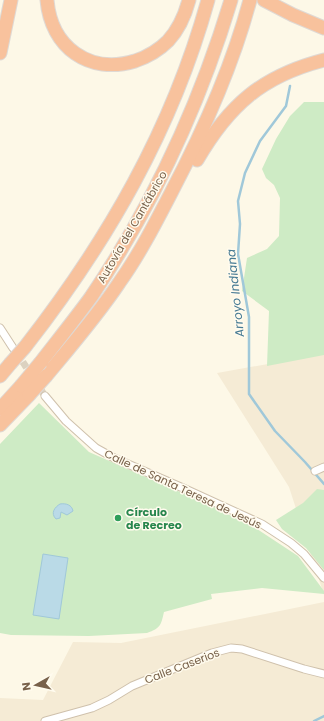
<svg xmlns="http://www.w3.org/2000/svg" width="324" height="721" viewBox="0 0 324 721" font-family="Poppins,sans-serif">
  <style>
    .residential { fill: #f5ebd5 }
    .green { fill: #ceebc5 }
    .water { fill: #badae7; stroke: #a0c8d9 }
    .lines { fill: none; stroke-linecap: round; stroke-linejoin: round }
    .stream { stroke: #a0c8d9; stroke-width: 2.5 }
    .street-tunnel { stroke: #dcd2c0; stroke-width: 7; stroke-dasharray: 7 3.5; stroke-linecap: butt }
    .street-casing { stroke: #cfc1ac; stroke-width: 9 }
    .highway-casing { stroke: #dfd9d4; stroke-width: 15 }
    .street { stroke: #fff; stroke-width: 7 }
    .highway { stroke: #f8c29d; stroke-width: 13 }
    .highway-bridge-casing { stroke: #dfd9d4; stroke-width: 15; stroke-linecap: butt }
    .highway-bridge { stroke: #f8c29d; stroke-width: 13 }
    .leisure-dot { fill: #2e9e5b; stroke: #fffbee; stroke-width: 1.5 }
    .labels { text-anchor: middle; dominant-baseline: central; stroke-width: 3; stroke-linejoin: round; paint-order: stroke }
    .street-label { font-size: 11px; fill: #78614a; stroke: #fffbee }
    .leisure-label { font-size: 11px; font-weight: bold; fill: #27864d; stroke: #fffbee; text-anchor: start }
    .water-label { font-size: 12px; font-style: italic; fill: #467a93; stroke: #fffbee }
  </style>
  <rect width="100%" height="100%" fill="#fdf8e7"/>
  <g class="residential">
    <polygon points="324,354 324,595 289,487 217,373"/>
    <polygon points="324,602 324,721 0,721 0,698 43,700 73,642 121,643"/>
  </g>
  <g class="green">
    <polygon points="304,102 324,102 324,355 267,366 269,311 242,291 247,258 267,249 279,236 280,198 274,185 266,178 262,169 276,139 290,116"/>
    <path d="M 39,403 L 89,452 L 214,507 L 257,529 L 298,556 L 324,591 L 324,594 L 262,588 L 211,594 L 212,599 L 164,612 C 161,625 161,628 147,633 L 89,636 L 11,635 L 0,633 L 0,444 Z"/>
    <polygon points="317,489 324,490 324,570 306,548 282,529 276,520 303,503"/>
  </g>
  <g class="water">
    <path d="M 60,504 C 66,503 72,505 73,511 L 67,515 L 61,512 L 60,518 L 56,519 C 50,513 55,507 60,504 Z"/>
    <polygon points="43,554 68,558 59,619 33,615"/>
  </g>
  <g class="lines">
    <g class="stream">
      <polyline points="290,86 286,106 260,141 245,173 238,201 240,224 238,254 249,317 249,394 275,431 305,462 324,484"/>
      <polyline points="314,721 324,716"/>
    </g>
    <polyline class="street-tunnel" points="17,353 45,396"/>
    <g class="street-casing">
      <g id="street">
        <polyline points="0,328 13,348"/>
        <polyline points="45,396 66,421 96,448 114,458 183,488 262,524 291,543 304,554 324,578"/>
        <polyline points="315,471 324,467"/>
        <polyline points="45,721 92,708 109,700 132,686 212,653 231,648 242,649 304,669 324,674"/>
      </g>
    </g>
    <g class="highway-casing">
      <g id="highway">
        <path d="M 47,0 C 51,47 89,75 135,61 C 147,57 159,50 168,41 C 179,29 185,15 189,0"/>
        <polyline points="264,0 293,15 324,28"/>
        <polyline points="0,53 11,0"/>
        <path d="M 197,160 C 229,105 262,76 324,60"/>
        <path d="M 25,347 C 107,242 172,130 208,0"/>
        <path d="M 41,362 C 58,340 75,319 91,297 C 153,205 199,106 231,0"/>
        <polyline points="0,376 10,364"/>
        <path d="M 46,376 C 71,346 97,316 119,283 C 139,255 155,224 171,193 C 203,132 232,68 250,0"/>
        <polyline points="0,409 21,386"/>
        <polyline points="0,425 29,395"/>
      </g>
    </g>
    <use href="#street" class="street"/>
    <use href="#highway" class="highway"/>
    <g class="highway-bridge-casing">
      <g id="highway-bridge">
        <polyline points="10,364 25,347"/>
        <polyline points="21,386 41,362"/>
        <polyline points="29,395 46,376"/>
      </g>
    </g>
    <use href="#highway-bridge" class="highway-bridge"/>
  </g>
  <circle class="leisure-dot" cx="118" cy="518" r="4"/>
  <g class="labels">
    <g class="street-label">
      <text transform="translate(132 227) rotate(-60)">Autovía del Cantábrico</text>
      <text transform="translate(183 489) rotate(25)">Calle de Santa Teresa de Jesús</text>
      <text transform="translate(182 666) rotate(-21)">Calle Caserios</text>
    </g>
    <g class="leisure-label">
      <text x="126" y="512">Círculo<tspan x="126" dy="13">de Recreo</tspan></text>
    </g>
    <g class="water-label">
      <text transform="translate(235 293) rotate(-96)">Arroyo Indiana</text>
    </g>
  </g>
  <g transform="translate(36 685) rotate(262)" stroke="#fffbee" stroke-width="3" paint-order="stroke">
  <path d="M0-3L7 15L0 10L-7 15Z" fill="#78614a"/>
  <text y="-6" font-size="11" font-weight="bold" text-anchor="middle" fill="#78614a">N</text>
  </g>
</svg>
